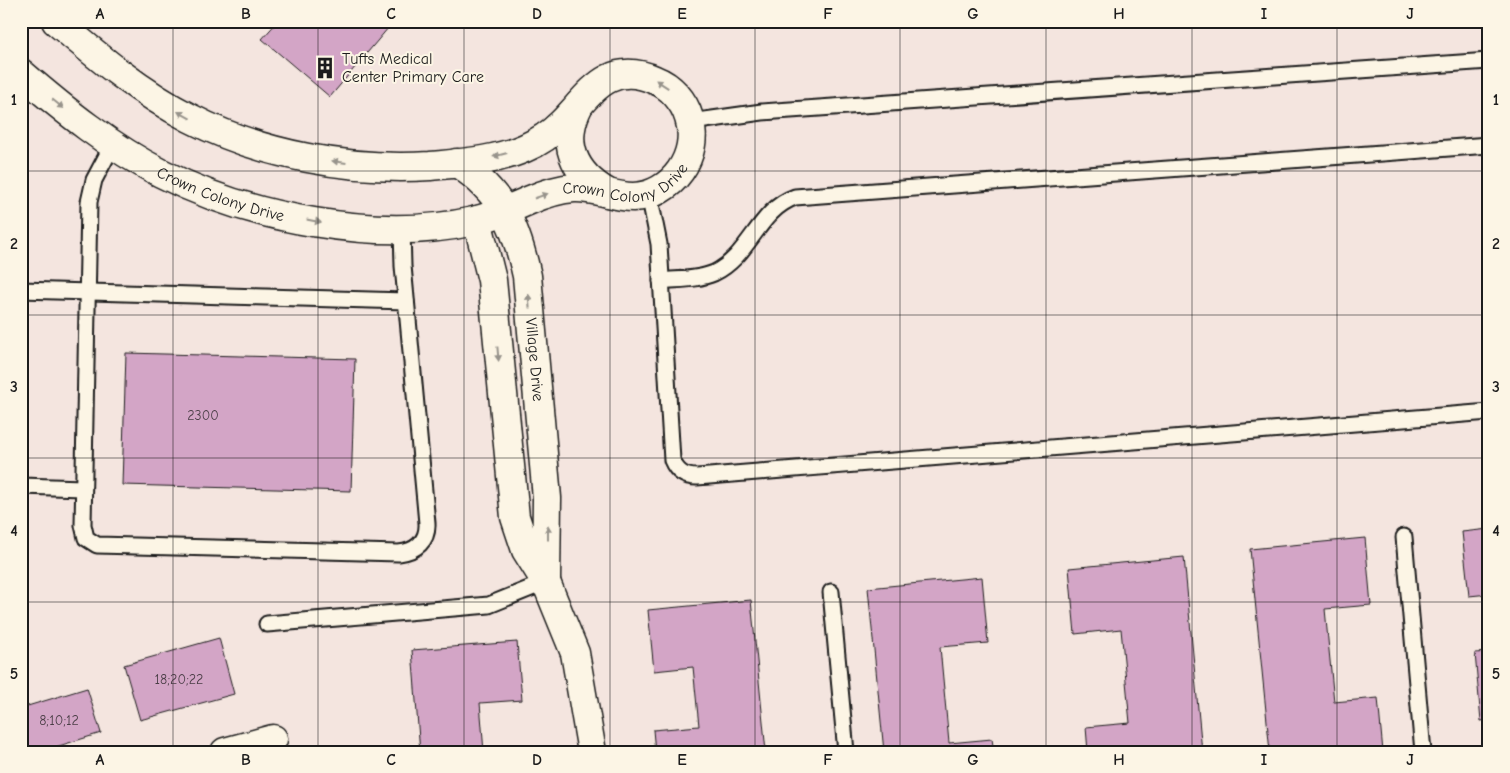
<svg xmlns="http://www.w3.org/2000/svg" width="1510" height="773" viewBox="0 0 1510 773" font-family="'Comic Neue',sans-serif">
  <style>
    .building { fill: #d3a5c6; stroke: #1c1c1c }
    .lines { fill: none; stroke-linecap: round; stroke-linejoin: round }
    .service-casing { stroke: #1c1c1c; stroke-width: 19 }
    .minor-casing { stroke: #1c1c1c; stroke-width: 31 }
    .tertiary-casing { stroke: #1c1c1c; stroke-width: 31 }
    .service { stroke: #fcf5e5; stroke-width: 15 }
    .minor { stroke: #fcf5e5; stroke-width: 28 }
    .tertiary { stroke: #fcf5e5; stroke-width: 28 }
    .oneway { fill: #97938b }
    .grid { fill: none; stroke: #1c1c1c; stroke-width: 1; stroke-opacity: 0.55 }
    .labels { text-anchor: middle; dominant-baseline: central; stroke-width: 4; stroke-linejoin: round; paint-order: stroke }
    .number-label { font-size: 14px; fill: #4a3e46 }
    .poi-label { font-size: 16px; fill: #1c1c1c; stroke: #fcf5e5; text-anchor: start }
    .street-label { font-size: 16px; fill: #1c1c1c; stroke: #fcf5e5 }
    .neatline { fill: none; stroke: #1c1c1c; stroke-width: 2 }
    .grid-label { font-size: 16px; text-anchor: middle; font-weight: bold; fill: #1c1c1c }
  </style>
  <rect width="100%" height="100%" fill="#f4e5df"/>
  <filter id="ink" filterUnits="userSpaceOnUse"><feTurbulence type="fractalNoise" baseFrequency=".02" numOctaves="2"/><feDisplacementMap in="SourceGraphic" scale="10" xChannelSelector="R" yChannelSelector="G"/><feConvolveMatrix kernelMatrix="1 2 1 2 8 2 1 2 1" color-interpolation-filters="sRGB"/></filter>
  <g filter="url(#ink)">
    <g class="building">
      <polygon points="278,21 394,21 330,97 262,39"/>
      <polygon points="126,353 355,359 351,491 122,485"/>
      <polygon points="1489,529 1489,594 1469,596 1462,532"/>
      <polygon points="1365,538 1371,605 1325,609 1334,702 1378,698 1383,752 1270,752 1250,549"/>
      <polygon points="1184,557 1202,752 1088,752 1086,727 1130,723 1121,629 1075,634 1069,568"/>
      <polygon points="982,577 988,643 940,647 949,743 992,739 994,752 884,752 868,588"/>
      <polygon points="751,600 766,752 655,752 653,730 699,726 693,667 654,671 648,610"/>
      <polygon points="219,638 234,694 140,720 124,665"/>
      <polygon points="517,642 522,700 480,703 484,752 420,752 412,650"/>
      <polygon points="1489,652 1489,720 1481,721 1475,653"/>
      <polygon points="87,688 101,733 39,752 21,752 21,708"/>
    </g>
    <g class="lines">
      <g class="service-casing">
        <g id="service">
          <polyline points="691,122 762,112 1489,61"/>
          <path d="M 113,144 L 94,180 L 89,202 L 83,525 L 86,538 L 97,545 L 399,553 C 416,551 428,541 427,523 L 403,266 L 402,229"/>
          <path d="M 649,194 L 659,244 L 672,460 C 677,472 684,477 697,477 L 1489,412"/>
          <path d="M 661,281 C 678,279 698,280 714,273 C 750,256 758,210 795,197 L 1489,145"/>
          <polyline points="21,290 406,301"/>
          <polyline points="21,486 83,488"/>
          <polyline points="1404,537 1423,752"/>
          <polyline points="831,592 846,752"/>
          <polyline points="267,624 489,605 546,582"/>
        </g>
      </g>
      <g class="minor-casing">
        <g id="minor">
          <path id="s1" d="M 457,163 C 502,192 516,226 527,276 L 547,498 L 546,582"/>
          <polyline points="477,220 492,280 515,517 526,550 546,582 575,653 592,752"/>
          <polyline points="225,752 273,739"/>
        </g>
      </g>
      <g class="tertiary-casing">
        <g id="tertiary">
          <path id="s2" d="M 21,73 C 64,110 110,147 161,173 C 248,218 378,243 474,221 C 494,216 512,208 530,200 C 544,194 559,189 574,188 C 594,187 613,197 633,197 C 672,196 701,155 689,118 C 684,101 671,86 655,80 C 608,59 590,95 562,123 C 552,133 539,142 525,148 C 496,161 461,163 430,166 C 350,171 261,155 190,118 C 141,93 98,57 56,21"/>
          <path d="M 579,105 C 560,142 573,173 608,193"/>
        </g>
      </g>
      <use href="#service" class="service"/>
      <use href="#minor" class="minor"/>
      <use href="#tertiary" class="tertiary"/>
    </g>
    <defs><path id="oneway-solid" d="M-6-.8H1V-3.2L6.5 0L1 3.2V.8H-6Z" transform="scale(1.25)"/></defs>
    <g class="oneway">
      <use href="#oneway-solid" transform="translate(662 84) rotate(-147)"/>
      <use href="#oneway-solid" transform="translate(58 104) rotate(39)"/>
      <use href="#oneway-solid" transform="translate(184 115) rotate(-151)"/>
      <use href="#oneway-solid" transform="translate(500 155) rotate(165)"/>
      <use href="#oneway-solid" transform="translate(339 162) rotate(-172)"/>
      <use href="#oneway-solid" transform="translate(541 196) rotate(-19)"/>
      <use href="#oneway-solid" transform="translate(314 221) rotate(11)"/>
      <use href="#oneway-solid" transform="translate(529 301) rotate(-95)"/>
      <use href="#oneway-solid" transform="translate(498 354) rotate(85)"/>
      <use href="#oneway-solid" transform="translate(548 533) rotate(-90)"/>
    </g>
  </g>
  <path class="grid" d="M 173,21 L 173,752M 318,21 L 318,752M 464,21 L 464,752M 610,21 L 610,752M 755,21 L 755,752M 900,21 L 900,752M 1046,21 L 1046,752M 1192,21 L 1192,752M 1337,21 L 1337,752M 21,171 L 1489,171M 21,315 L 1489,315M 21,458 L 1489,458M 21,602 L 1489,602"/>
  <defs>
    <g id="building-bare" transform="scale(1.725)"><path d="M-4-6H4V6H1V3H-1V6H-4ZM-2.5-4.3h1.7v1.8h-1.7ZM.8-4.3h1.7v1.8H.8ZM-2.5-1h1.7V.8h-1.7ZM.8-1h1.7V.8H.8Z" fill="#1c1c1c" stroke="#fcf5e5" stroke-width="2.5" paint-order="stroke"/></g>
  </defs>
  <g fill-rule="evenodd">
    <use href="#building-bare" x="325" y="68"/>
  </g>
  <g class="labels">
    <g class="number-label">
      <text x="203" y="415">2300</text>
      <text x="179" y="679">18;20;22</text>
      <text x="59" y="720">8;10;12</text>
    </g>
    <g class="poi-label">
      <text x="342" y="59">Tufts Medical<tspan x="342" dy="18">Center Primary Care</tspan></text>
    </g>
    <g class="street-label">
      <text stroke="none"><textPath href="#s2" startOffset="656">Crown Colony Drive</textPath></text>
      <text stroke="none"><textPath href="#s2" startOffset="236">Crown Colony Drive</textPath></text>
      <text stroke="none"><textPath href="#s1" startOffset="221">Village Drive</textPath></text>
    </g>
  </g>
  <rect width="1510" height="773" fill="none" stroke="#fcf5e5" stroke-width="55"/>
  <rect x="28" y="28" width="1454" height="718" class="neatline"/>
  <g class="grid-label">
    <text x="100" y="19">A</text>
    <text x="246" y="19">B</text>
    <text x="391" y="19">C</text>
    <text x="537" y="19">D</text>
    <text x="682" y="19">E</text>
    <text x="828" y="19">F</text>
    <text x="973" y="19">G</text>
    <text x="1119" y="19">H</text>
    <text x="1264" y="19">I</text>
    <text x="1410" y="19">J</text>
    <text x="14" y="105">1</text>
    <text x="1496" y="105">1</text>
    <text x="14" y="249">2</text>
    <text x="1496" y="249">2</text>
    <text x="14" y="392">3</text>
    <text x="1496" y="392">3</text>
    <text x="14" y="536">4</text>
    <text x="1496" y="536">4</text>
    <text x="14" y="679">5</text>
    <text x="1496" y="679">5</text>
    <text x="100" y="765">A</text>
    <text x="246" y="765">B</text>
    <text x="391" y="765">C</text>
    <text x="537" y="765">D</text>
    <text x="682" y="765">E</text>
    <text x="828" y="765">F</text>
    <text x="973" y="765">G</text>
    <text x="1119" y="765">H</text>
    <text x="1264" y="765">I</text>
    <text x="1410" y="765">J</text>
  </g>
</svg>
